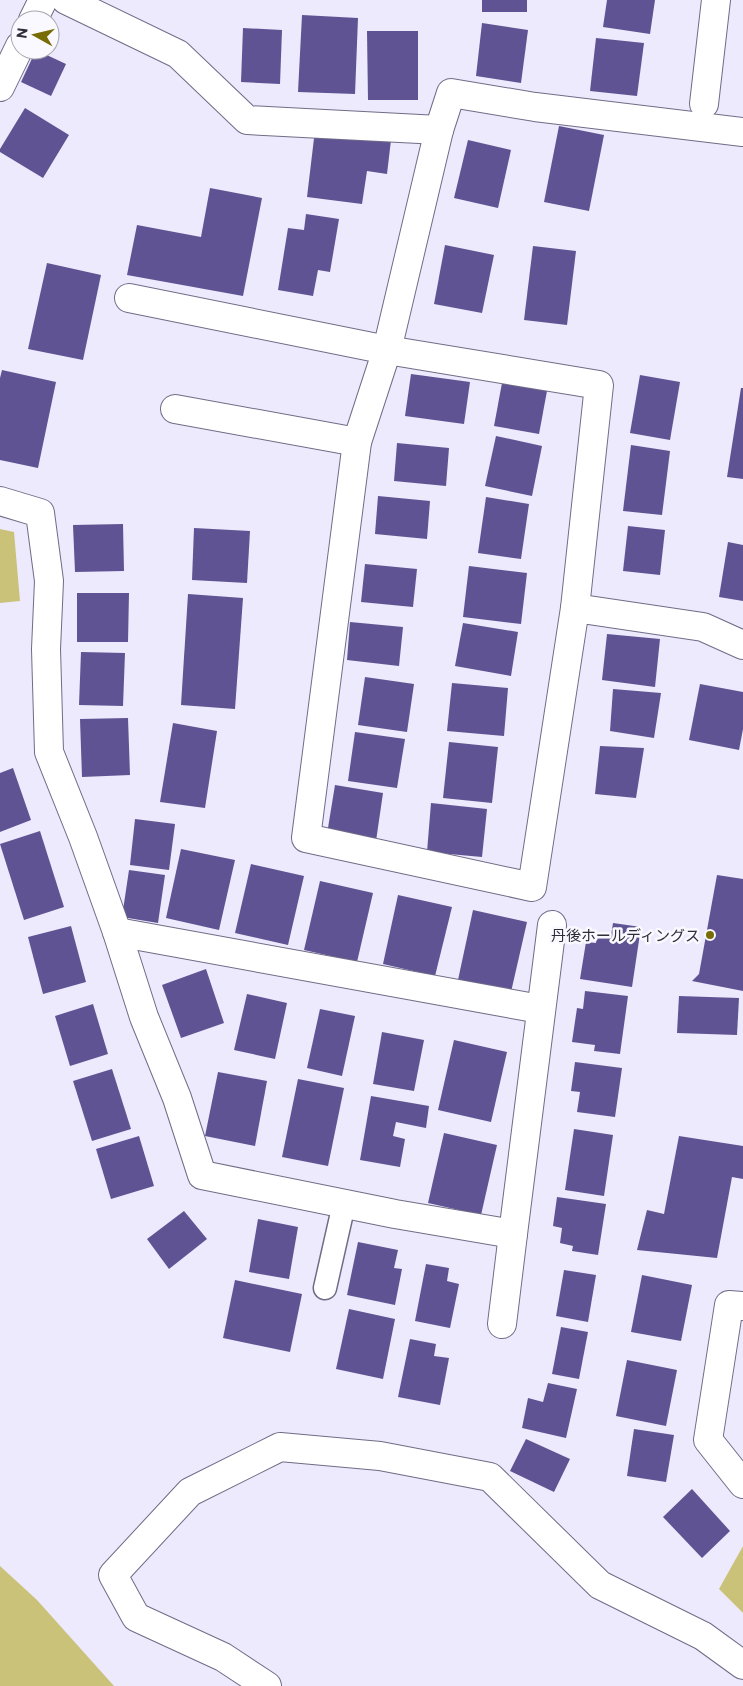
<svg xmlns="http://www.w3.org/2000/svg" width="743" height="1686" viewBox="0 0 743 1686" font-family="Commissioner,'Noto Sans JP',sans-serif">
  <style>
    .green { fill: #cbc27a }
    .building { fill: #605393 }
    .lines { fill: none; stroke-linecap: round; stroke-linejoin: round }
    .service-casing { stroke: #706c87; stroke-width: 25 }
    .minor-casing { stroke: #706c87; stroke-width: 30 }
    .service { stroke: #fff; stroke-width: 22 }
    .minor { stroke: #fff; stroke-width: 28 }
    .poi-dot { fill: #776c06; stroke: #f9f9ff; stroke-width: 2 }
    .labels { text-anchor: middle; dominant-baseline: central; stroke-width: 5; stroke-linejoin: round; paint-order: stroke }
    .poi-label { font-size: 15px; fill: #2f2d39; stroke: #f9f9ff; text-anchor: end }
  </style>
  <rect width="100%" height="100%" fill="#eceafc"/>
  <g class="green">
    <polygon points="0,529 14,532 20,601 0,603"/>
    <polygon points="743,1546 743,1613 719,1589"/>
    <polygon points="0,1566 37,1600 114,1686 0,1686"/>
  </g>
  <g class="building">
    <rect x="482" y="0" width="45" height="12"/>
    <polygon points="607,0 655,0 650,34 603,27"/>
    <polygon points="302,15 358,18 355,94 298,92"/>
    <polygon points="482,23 528,30 521,83 476,76"/>
    <polygon points="243,28 282,30 280,84 241,82"/>
    <polygon points="367,31 418,31 418,100 368,100"/>
    <polygon points="596,38 644,43 637,96 590,91"/>
    <polygon points="36,50 66,64 51,96 21,82"/>
    <polygon points="25,108 69,135 43,178 0,152 0,149"/>
    <polygon points="559,126 604,135 589,211 544,202"/>
    <polygon points="315,130 391,140 387,174 367,171 362,204 307,197"/>
    <polygon points="468,140 511,150 498,208 454,198"/>
    <polygon points="210,188 262,198 243,296 127,275 137,225 201,237"/>
    <polygon points="306,214 339,219 330,272 318,270 313,296 278,290 288,228 304,230"/>
    <polygon points="445,245 494,255 482,313 434,304"/>
    <polygon points="533,246 576,251 567,325 524,320"/>
    <polygon points="47,263 101,275 83,360 28,349"/>
    <polygon points="2,370 56,382 38,468 0,460 0,378"/>
    <polygon points="411,374 470,382 464,424 405,416"/>
    <polygon points="640,375 680,382 670,440 630,433"/>
    <polygon points="502,383 547,391 539,434 494,426"/>
    <polygon points="741,388 743,388 743,479 727,477"/>
    <polygon points="496,436 542,446 532,496 485,486"/>
    <polygon points="397,443 449,448 446,486 394,481"/>
    <polygon points="631,445 670,451 662,515 623,511"/>
    <polygon points="378,496 430,501 427,539 375,534"/>
    <polygon points="486,497 529,504 521,559 478,553"/>
    <polygon points="123,524 124,571 75,572 73,525"/>
    <polygon points="628,526 665,530 660,575 623,571"/>
    <polygon points="194,528 250,531 247,583 192,580"/>
    <polygon points="728,542 743,545 743,601 719,597"/>
    <polygon points="365,564 417,569 413,607 361,602"/>
    <polygon points="469,566 527,573 521,624 463,617"/>
    <polygon points="77,593 129,593 128,642 77,642"/>
    <polygon points="188,594 243,598 235,709 181,705"/>
    <polygon points="350,622 403,627 399,666 347,660"/>
    <polygon points="463,623 518,632 511,676 455,666"/>
    <polygon points="607,634 660,639 655,687 602,680"/>
    <polygon points="81,652 125,653 123,706 79,705"/>
    <polygon points="365,677 414,684 407,732 358,725"/>
    <polygon points="452,683 508,688 504,736 447,731"/>
    <polygon points="700,684 743,692 743,729 739,750 689,740"/>
    <polygon points="613,689 661,693 654,738 610,731"/>
    <polygon points="128,718 130,775 82,777 80,719"/>
    <polygon points="173,723 217,731 205,808 160,802"/>
    <polygon points="355,732 405,739 397,788 348,781"/>
    <polygon points="449,742 498,747 492,803 443,798"/>
    <polygon points="600,746 644,748 636,798 595,794"/>
    <polygon points="13,768 31,820 0,832 0,773"/>
    <polygon points="335,785 383,793 376,841 327,834"/>
    <polygon points="431,803 487,809 482,857 427,852"/>
    <polygon points="135,819 175,824 169,870 130,865"/>
    <polygon points="40,831 64,907 24,920 0,844"/>
    <polygon points="181,849 235,860 219,930 166,918"/>
    <polygon points="251,864 304,876 288,945 235,933"/>
    <polygon points="129,870 165,875 158,923 122,917"/>
    <polygon points="717,875 743,879 743,991 692,981 699,974"/>
    <polygon points="320,881 373,893 357,962 304,950"/>
    <polygon points="398,895 452,907 435,976 383,964"/>
    <polygon points="473,910 527,922 511,992 458,980"/>
    <polygon points="613,923 641,927 632,987 580,979 586,942 596,943 597,934 611,936"/>
    <polygon points="71,926 86,982 43,994 28,937"/>
    <polygon points="206,969 224,1023 181,1038 162,985"/>
    <polygon points="585,991 628,996 620,1054 594,1051 595,1045 572,1042 577,1008 583,1009"/>
    <polygon points="247,994 287,1003 275,1059 234,1050"/>
    <polygon points="679,996 739,998 737,1035 677,1033"/>
    <polygon points="93,1004 108,1054 70,1066 55,1016"/>
    <polygon points="320,1009 355,1016 342,1076 307,1068"/>
    <polygon points="382,1032 424,1040 414,1091 373,1084"/>
    <polygon points="454,1040 507,1052 491,1122 438,1110"/>
    <polygon points="575,1062 622,1068 615,1117 577,1112 580,1092 571,1091"/>
    <polygon points="112,1069 131,1129 92,1141 73,1081"/>
    <polygon points="218,1072 267,1081 255,1146 205,1136"/>
    <polygon points="298,1079 344,1088 328,1166 282,1157"/>
    <polygon points="371,1096 429,1106 426,1128 396,1122 393,1136 405,1139 400,1167 360,1160"/>
    <polygon points="574,1129 613,1135 604,1196 565,1190"/>
    <polygon points="444,1133 497,1145 481,1215 428,1203"/>
    <polygon points="139,1136 154,1186 111,1199 96,1149"/>
    <polygon points="679,1136 743,1146 743,1179 732,1177 717,1258 637,1250 647,1210 664,1214"/>
    <polygon points="557,1197 606,1204 598,1255 572,1251 573,1246 560,1243 562,1228 553,1226"/>
    <polygon points="184,1211 207,1239 169,1269 147,1239"/>
    <polygon points="258,1219 298,1227 289,1279 249,1272"/>
    <polygon points="358,1242 398,1250 394,1268 402,1269 395,1305 347,1295"/>
    <polygon points="426,1264 449,1268 447,1281 459,1284 450,1328 415,1321"/>
    <polygon points="564,1270 596,1275 588,1322 556,1316"/>
    <polygon points="642,1275 692,1285 681,1341 631,1332"/>
    <polygon points="235,1280 302,1294 290,1352 223,1338"/>
    <polygon points="349,1309 395,1319 383,1379 336,1369"/>
    <polygon points="561,1327 588,1332 579,1379 552,1374"/>
    <polygon points="410,1339 436,1344 434,1356 449,1358 440,1405 398,1397"/>
    <polygon points="627,1360 677,1370 666,1426 616,1416"/>
    <polygon points="548,1383 577,1389 566,1438 522,1428 528,1398 543,1402"/>
    <polygon points="634,1429 674,1435 666,1482 627,1476"/>
    <polygon points="526,1439 570,1459 554,1492 510,1471"/>
    <polygon points="692,1489 730,1531 702,1558 663,1517"/>
  </g>
  <g class="lines">
    <g class="service-casing">
      <polyline id="service" points="325,1288 344,1204"/>
    </g>
    <g class="minor-casing">
      <g id="minor">
        <polyline points="66,0 178,54 247,120 439,130"/>
        <polyline points="33,20 43,0"/>
        <polyline points="0,87 20,46"/>
        <polyline points="704,104 716,0"/>
        <polyline points="743,132 535,107 451,93 439,130 387,350 357,442 306,838 532,887 575,608 703,627 743,645"/>
        <polyline points="129,298 387,350 599,385 575,608"/>
        <polyline points="175,409 357,442"/>
        <polyline points="0,501 40,513 49,581 46,649 49,752 83,837 117,932 144,1017 177,1098 202,1175 395,1214 513,1234 552,925"/>
        <polyline points="117,932 540,1009"/>
        <polyline points="743,1306 729,1305 708,1440 743,1484"/>
        <polyline points="502,1324 513,1234"/>
        <polyline points="267,1686 223,1657 136,1617 113,1575 190,1492 280,1447 380,1456 490,1477 600,1585 703,1636 743,1665"/>
      </g>
    </g>
    <use href="#service" class="service"/>
    <use href="#minor" class="minor"/>
  </g>
  <circle class="poi-dot" cx="710" cy="935" r="5"/>
  <g class="labels">
    <g class="poi-label">
      <text x="700" y="935">丹後ホールディングス</text>
    </g>
  </g>
  <g transform="translate(35 35) rotate(278)"><circle r="24" fill="#f9f9ff" stroke="#a8a7b0"/>
  <path d="M0-4L9 19L0 12L-9 19Z" fill="#776c06"/>
  <text y="-8" font-size="14" font-weight="bold" text-anchor="middle" fill="#2f2d39">N</text>
  </g>
</svg>
